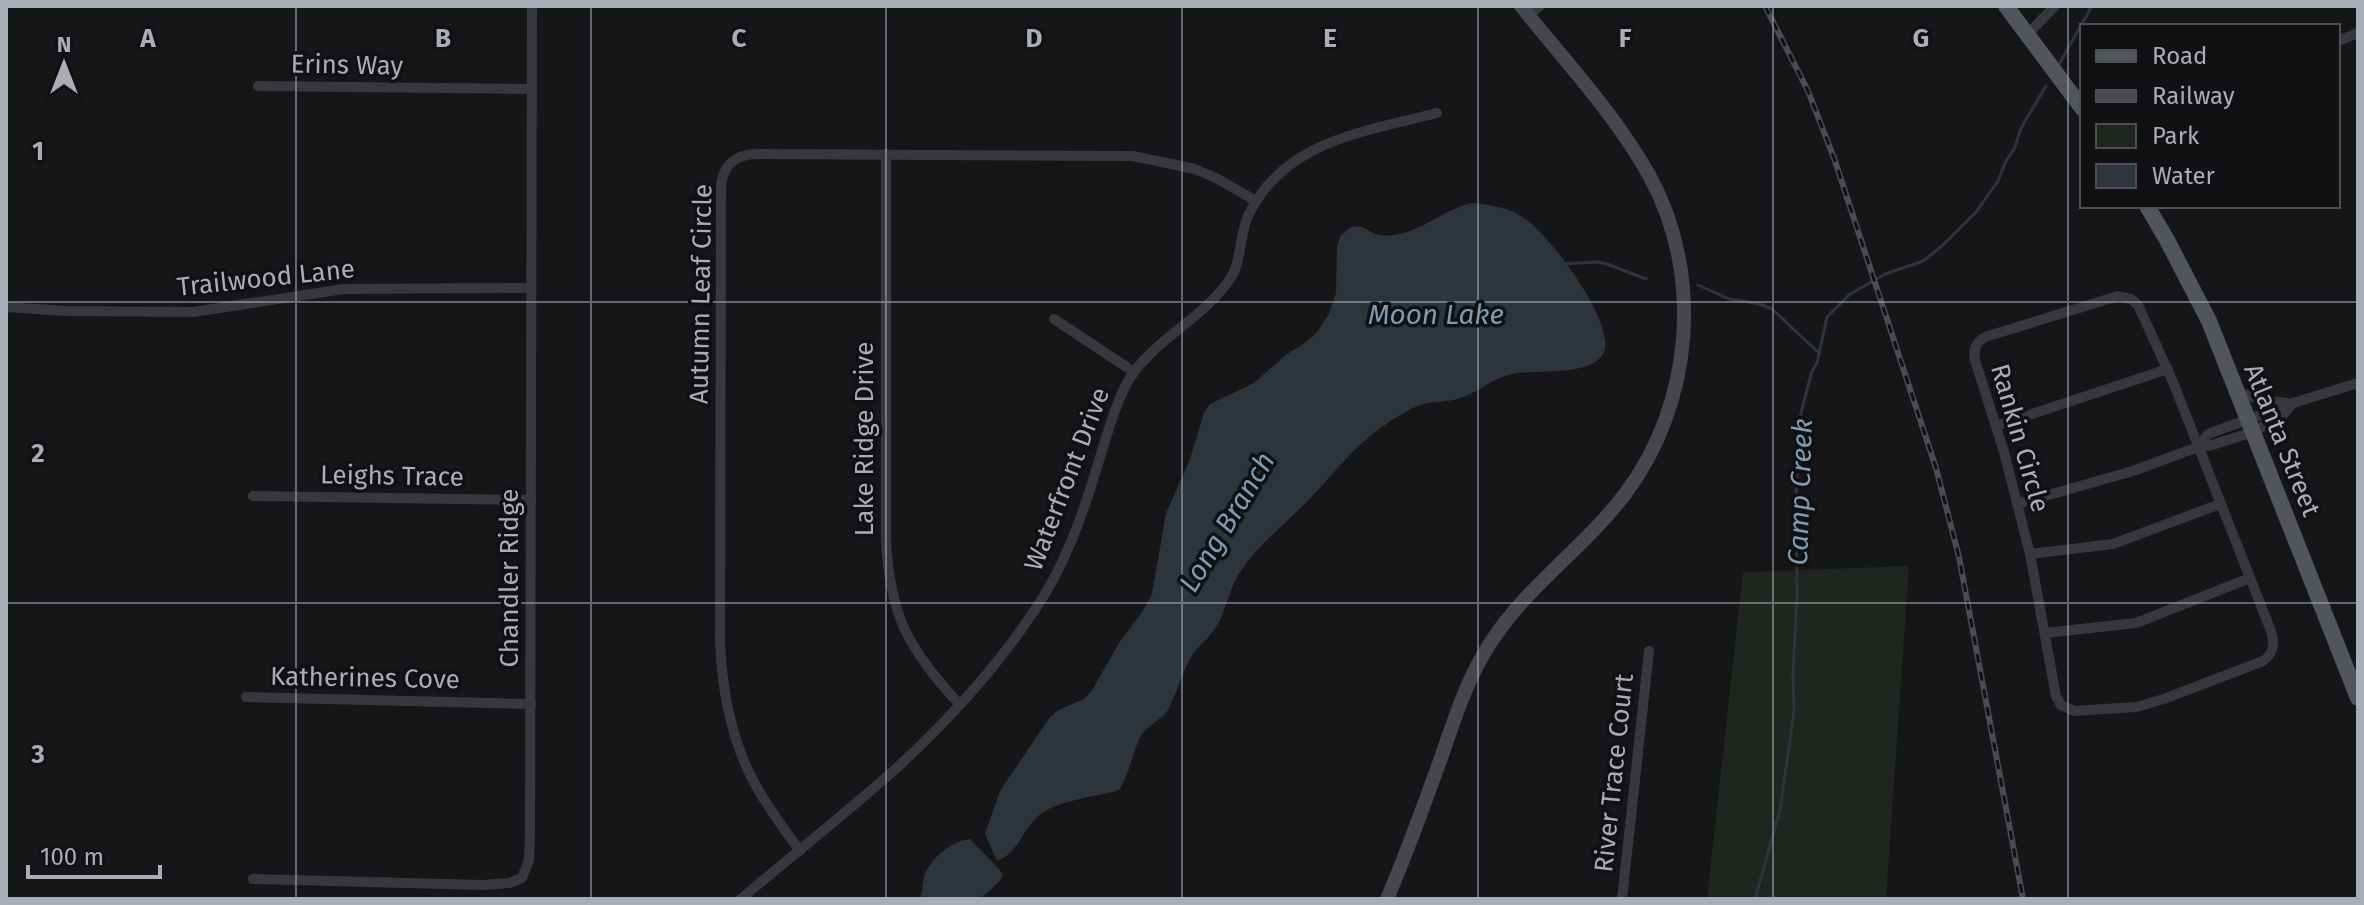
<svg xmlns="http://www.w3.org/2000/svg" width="2364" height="905" viewBox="0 0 2364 905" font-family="'Fira Sans',sans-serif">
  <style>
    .green { fill: #1e261f }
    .water { fill: #2c353c }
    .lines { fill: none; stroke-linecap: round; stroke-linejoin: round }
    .stream { stroke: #2c353c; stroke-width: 3 }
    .street { stroke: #37383d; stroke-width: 10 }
    .secondary { stroke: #45474d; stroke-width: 14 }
    .primary { stroke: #53555c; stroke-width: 16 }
    .rail-casing { stroke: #4a4c52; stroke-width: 6 }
    .rail { stroke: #111113; stroke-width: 3; stroke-dasharray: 9; stroke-linecap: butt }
    .grid { fill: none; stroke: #a8adb8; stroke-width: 2; stroke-opacity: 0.55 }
    .labels { text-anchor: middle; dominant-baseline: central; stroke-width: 7; stroke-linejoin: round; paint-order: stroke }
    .street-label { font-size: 26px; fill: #a8adb8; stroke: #111113 }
    .water-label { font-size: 28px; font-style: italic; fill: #7f9bb3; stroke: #111113 }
    .grid-label { font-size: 26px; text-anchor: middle; font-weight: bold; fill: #a8adb8; stroke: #111113; stroke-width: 7; stroke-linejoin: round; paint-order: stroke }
  </style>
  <rect width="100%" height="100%" fill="#161618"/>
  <polygon class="green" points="1909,566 1886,899 1707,899 1743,572"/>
  <g class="water">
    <path d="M 1473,203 C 1491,205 1509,207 1524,218 C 1548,233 1619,326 1603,354 C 1590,377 1535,369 1512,374 C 1492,378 1477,394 1457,399 C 1448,402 1437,401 1427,403 C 1407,408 1386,424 1370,436 C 1349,453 1326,482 1307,502 C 1284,525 1259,544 1240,572 C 1230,587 1227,606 1219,622 C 1213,633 1205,640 1196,650 C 1185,663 1177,693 1168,710 C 1162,720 1149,724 1142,734 C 1132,751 1130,774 1119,790 C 1096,797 1066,799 1045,811 C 1024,823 1020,853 997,861 L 985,834 L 1000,791 L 1050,717 L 1058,710 L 1084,699 L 1093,689 L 1119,643 L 1142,612 L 1152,594 L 1166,513 L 1189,462 L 1204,413 L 1210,404 L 1254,383 L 1287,354 L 1305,343 L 1317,332 L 1329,314 L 1336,293 L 1337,246 L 1341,235 L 1351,227 C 1362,225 1364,228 1373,233 C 1382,238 1395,235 1404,233 C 1428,226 1449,207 1473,203 Z"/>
    <path d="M 970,839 L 999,869 L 1003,875 L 999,882 L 980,899 L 920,899 C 923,891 922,882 925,874 C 932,857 952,841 970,839 Z"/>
  </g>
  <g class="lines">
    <g class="stream">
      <polyline points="2058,66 2092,6"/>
      <polyline points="1564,264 1597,262 1607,264 1646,279"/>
      <polyline points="1698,285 1729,299 1760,304 1772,309 1819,353"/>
      <polyline points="1755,899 1780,810 1794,712 1793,672 1797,597 1796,495 1801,413 1812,371 1817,363 1827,317 1849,295 1885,274 1923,261 1942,246 1976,212 1998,181 2005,163 2015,147 2021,128 2046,86"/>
    </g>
    <g class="street">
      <polyline points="1528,15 1540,6"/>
      <polyline points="2027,35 2055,6"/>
      <polyline points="2338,41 2358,33"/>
      <polyline points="258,86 532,89"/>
      <path d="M 886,154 L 886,540 C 890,617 908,647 959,704"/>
      <path d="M 2118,296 L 2131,299 L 2138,305 L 2173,382 L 2271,631 C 2275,643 2274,653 2263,661 L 2164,699 L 2136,707 L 2074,711 L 2061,705 L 2056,696 L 2030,554 L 2004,452 L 1975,360 C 1973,350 1976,342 1985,337 Z"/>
      <polyline points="6,307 67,311 193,312 344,289 531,288"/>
      <polyline points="1054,319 1134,372"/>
      <polyline points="2236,391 2260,400 2287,403"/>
      <polyline points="1996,426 2168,369"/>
      <polyline points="2198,447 2208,434 2293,403 2358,383"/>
      <polyline points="253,496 531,500"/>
      <polyline points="2017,504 2133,471 2198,447 2212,445 2253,432 2282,416 2293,403"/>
      <polyline points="2030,554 2113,544 2220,504"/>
      <polyline points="2045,633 2136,623 2250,578"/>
      <polyline points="246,697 531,704"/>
      <path d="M 800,851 C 784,829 768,808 755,784 C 732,742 722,690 720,642 L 721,188 C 722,167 733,155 755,154 L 1133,156 L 1195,169 L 1218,179 L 1256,201"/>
      <polyline points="253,879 483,885 509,883 522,878 529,860 530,832 532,6"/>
      <path d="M 741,899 C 790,857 841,817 890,774 C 943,726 994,671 1034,611 C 1064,568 1082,517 1097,467 C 1106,439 1117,395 1134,372 C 1161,336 1205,316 1230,279 C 1242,261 1239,236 1248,216 C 1284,140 1365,132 1437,113"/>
      <polyline points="1622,899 1649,651"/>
    </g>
    <path class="secondary" d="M 1387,899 C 1407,853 1424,805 1441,758 C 1455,718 1467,678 1491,642 C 1527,586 1585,547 1625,494 C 1693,404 1704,274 1649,175 C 1615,114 1565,61 1521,6"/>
    <g class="primary">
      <polyline points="2006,6 2082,108"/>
      <polyline points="2147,206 2167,240 2209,321 2358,698"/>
    </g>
    <g class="rail-casing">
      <polyline id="rail" points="1765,6 1808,91 1834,158 1936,468 1959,557 2023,899"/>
    </g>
    <use href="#rail" class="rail"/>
  </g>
  <path class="grid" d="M 296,6 L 296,899M 591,6 L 591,899M 886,6 L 886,899M 1182,6 L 1182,899M 1478,6 L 1478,899M 1773,6 L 1773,899M 2068,6 L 2068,899M 6,302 L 2358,302M 6,603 L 2358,603"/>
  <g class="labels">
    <g class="street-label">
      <text transform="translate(347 65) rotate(1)">Erins Way</text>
      <text transform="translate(266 278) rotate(-6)">Trailwood Lane</text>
      <text transform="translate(701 294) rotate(-89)">Autumn Leaf Circle</text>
      <text transform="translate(2020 438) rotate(74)">Rankin Circle</text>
      <text transform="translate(864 439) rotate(-90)">Lake Ridge Drive</text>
      <text transform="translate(2282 440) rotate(68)">Atlanta Street</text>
      <text transform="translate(392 476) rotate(1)">Leighs Trace</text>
      <text transform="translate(1067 479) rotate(-69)">Waterfront Drive</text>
      <text transform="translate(509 578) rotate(-90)">Chandler Ridge</text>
      <text transform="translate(365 678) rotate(1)">Katherines Cove</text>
      <text transform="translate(1614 773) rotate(-84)">River Trace Court</text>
    </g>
    <g class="water-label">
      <text x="1436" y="314">Moon Lake</text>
      <text transform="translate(1800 492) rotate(-88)">Camp Creek</text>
      <text transform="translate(1227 522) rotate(-59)">Long Branch</text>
    </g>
  </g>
  <g class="grid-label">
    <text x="148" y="47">A</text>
    <text x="443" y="47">B</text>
    <text x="739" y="47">C</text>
    <text x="1034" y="47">D</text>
    <text x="1330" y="47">E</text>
    <text x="1625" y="47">F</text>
    <text x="1921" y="47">G</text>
    <text x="38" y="160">1</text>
    <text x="38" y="462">2</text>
    <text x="38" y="763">3</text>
  </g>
  <rect width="2364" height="905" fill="none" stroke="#a8adb8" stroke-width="16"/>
  <rect x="2080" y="24" width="260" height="184" fill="#111113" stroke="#4d4f55" stroke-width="2"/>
  <rect x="2096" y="50" width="40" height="12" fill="#53555c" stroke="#4d4f55" stroke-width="2"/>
  <text x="2152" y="64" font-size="24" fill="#a8adb8">Road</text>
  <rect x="2096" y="90" width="40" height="12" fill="#4a4c52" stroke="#4d4f55" stroke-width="2"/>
  <text x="2152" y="104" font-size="24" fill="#a8adb8">Railway</text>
  <rect x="2096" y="124" width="40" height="24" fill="#1e261f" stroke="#4d4f55" stroke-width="2"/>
  <text x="2152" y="144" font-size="24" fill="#a8adb8">Park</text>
  <rect x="2096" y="164" width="40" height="24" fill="#2c353c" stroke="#4d4f55" stroke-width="2"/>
  <text x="2152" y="184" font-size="24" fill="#a8adb8">Water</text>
  <g transform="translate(64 64)" stroke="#111113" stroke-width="6" paint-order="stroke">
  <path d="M0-6L14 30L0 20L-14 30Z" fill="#a8adb8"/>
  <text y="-12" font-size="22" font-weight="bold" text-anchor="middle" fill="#a8adb8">N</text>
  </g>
  <path d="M28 865v12h132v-12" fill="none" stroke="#a8adb8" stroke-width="4"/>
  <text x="40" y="865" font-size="24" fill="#a8adb8" stroke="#111113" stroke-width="6" paint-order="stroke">100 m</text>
</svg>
